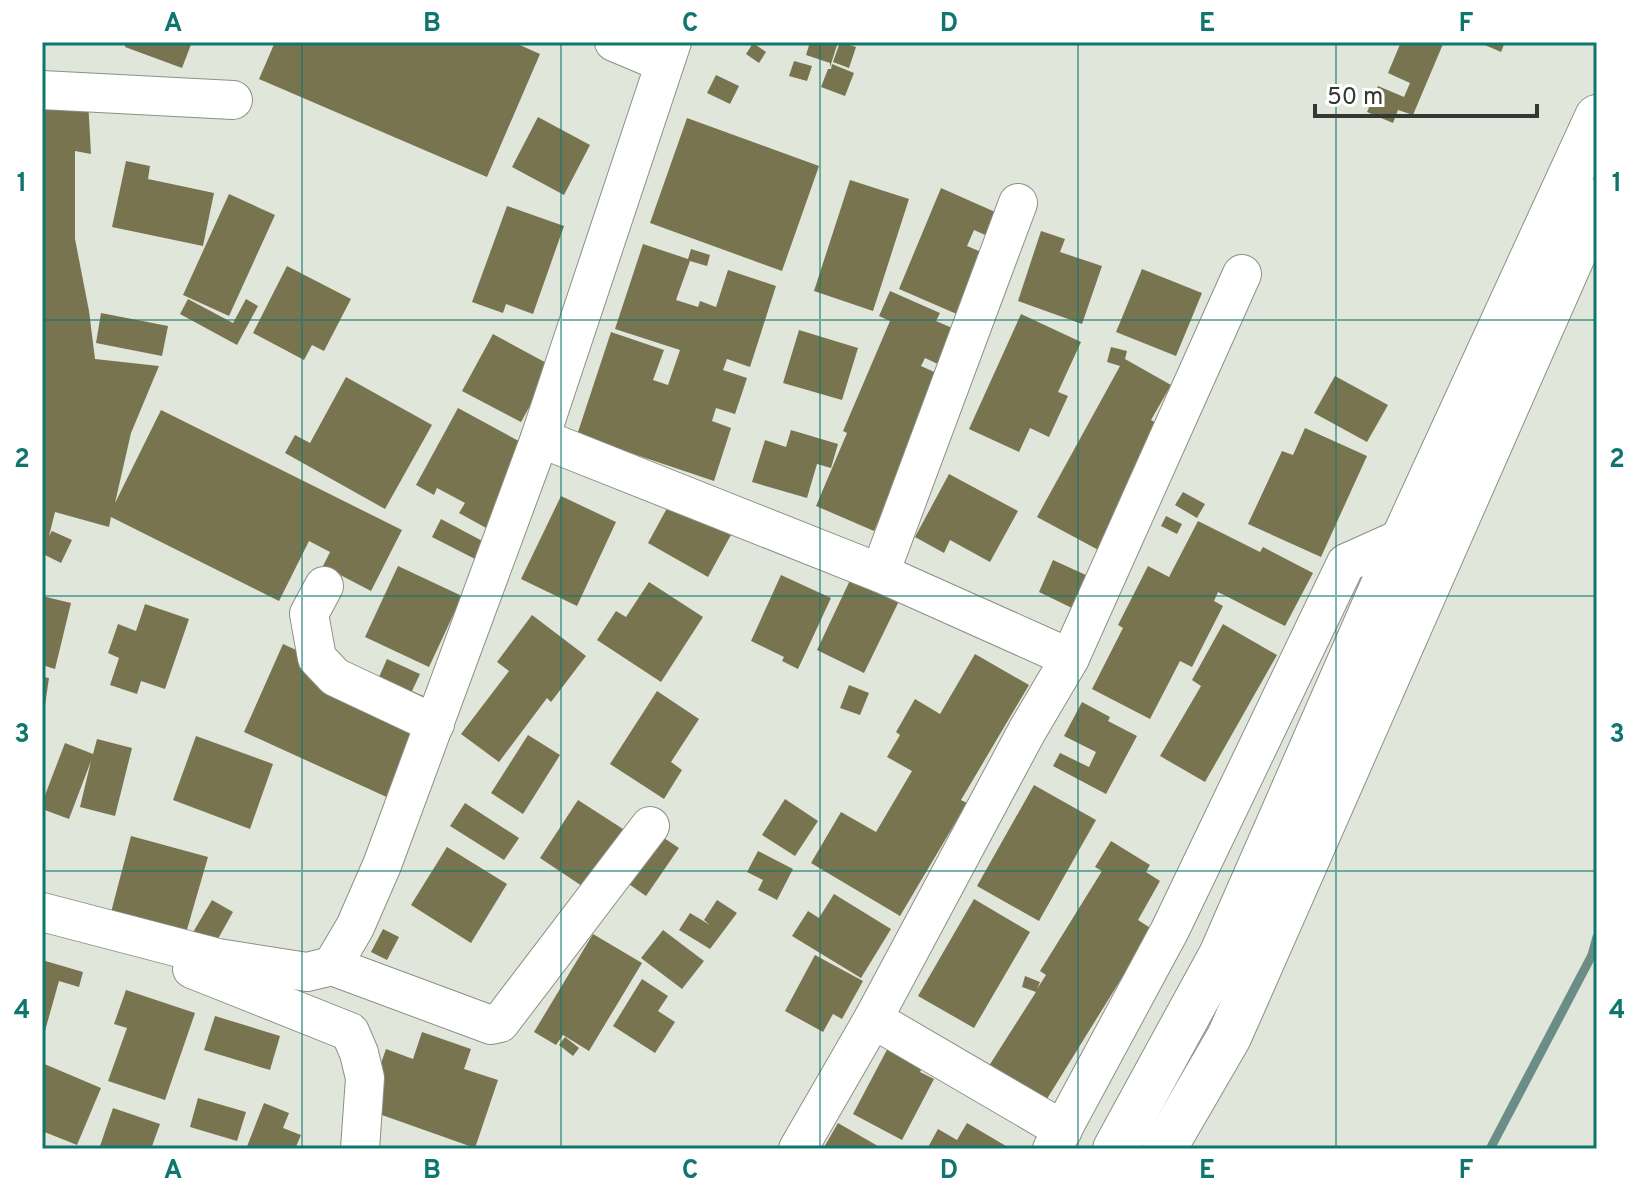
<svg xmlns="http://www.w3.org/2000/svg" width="1639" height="1191" viewBox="0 0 1639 1191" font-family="Overpass,sans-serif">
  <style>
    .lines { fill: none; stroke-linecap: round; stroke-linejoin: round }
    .stream { stroke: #6b8d87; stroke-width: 9 }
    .building { fill: #797450 }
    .minor-casing { stroke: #8b9185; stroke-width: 40 }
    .highway-casing { stroke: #8b9185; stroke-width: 46 }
    .minor { stroke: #fff; stroke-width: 38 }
    .highway { stroke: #fff; stroke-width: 44 }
    .grid { fill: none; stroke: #0f766e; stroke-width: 2; stroke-opacity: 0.55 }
    .neatline { fill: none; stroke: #0f766e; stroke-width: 3 }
    .grid-label { font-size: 26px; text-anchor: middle; font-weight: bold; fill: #0f766e }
  </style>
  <rect width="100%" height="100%" fill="#e0e6da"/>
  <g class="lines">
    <polyline class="stream" points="1490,1149 1592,955 1597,937"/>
  </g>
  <g class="building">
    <polygon points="126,42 192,42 182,68 125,47"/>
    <polygon points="275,42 513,42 540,54 487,177 259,79"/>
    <polygon points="810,42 838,42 830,67 830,63 806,55"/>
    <polygon points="840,42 856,47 849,68 833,62"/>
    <polygon points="1401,42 1438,42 1443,44 1413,115 1398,110 1393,123 1367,112 1378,86 1404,97 1410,83 1388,73"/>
    <polygon points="1478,42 1505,42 1501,52"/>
    <polygon points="753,43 766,52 759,63 746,54"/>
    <polygon points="794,61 812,66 807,81 789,76"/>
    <polygon points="832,64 854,73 845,96 821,87 828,69 831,69"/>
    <polygon points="716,75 739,86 730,104 707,93"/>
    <polygon points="42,98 88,100 91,154 75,151 75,239 89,311 95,359 159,366 131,433 115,503 161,410 402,530 371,591 323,566 330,552 309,541 279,601 111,517 109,527 55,512 49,536 52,531 72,540 61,563 45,555 42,563"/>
    <polygon points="538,117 590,145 564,195 512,167"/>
    <polygon points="687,118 819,166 782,271 650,223"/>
    <polygon points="126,161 150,166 148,179 214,193 203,246 112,227"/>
    <polygon points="850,180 909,199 873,311 814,291"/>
    <polygon points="941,188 1002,215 992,238 974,230 967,246 986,254 959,315 899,289"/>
    <polygon points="229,194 275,215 229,316 183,295"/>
    <polygon points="507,206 564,226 533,314 506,304 503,313 472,302"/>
    <polygon points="1041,231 1065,239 1060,252 1102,266 1082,324 1018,301"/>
    <polygon points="643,244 688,259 691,249 710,255 707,266 690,261 676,300 698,307 700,301 716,307 728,270 776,286 750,367 727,359 723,370 747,378 735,414 716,408 712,421 731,428 714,481 577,435 611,332 664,350 653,380 668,385 680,350 615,329"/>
    <polygon points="287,266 351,299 324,351 312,345 304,360 253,333"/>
    <polygon points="1142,269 1202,293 1176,356 1116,332"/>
    <polygon points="890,291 940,313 936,321 957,330 942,366 925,358 921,366 941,375 874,531 816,506 847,433 843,431 890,321 879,316"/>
    <polygon points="188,299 233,323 246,299 258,306 237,345 180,314"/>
    <polygon points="101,313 168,326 162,356 96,343"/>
    <polygon points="1021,314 1081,342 1058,392 1068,396 1049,437 1030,428 1019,452 969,429"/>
    <polygon points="799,330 858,348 842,400 783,383"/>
    <polygon points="493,334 552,366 521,422 462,391"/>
    <polygon points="1111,347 1127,351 1125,359 1171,385 1151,420 1160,425 1123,493 1134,499 1104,553 1037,517 1120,366 1107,362"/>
    <polygon points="1335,376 1388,405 1367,442 1314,413"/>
    <polygon points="346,377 432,425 385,509 285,453 295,435 310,443"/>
    <polygon points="458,408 528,446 488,529 459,513 465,503 437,488 434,495 416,485"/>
    <polygon points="1305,428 1367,456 1321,557 1248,524 1282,451 1293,455"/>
    <polygon points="791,430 838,444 831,468 817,464 807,498 752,482 765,440 786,447"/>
    <polygon points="949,474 1018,511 990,562 950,540 944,553 915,537"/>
    <polygon points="1183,492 1205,504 1197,518 1175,505"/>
    <polygon points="561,496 616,522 577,606 521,579"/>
    <polygon points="672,499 732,533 708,577 648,543"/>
    <polygon points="1166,516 1182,524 1177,534 1161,526"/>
    <polygon points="441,519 488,544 479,561 432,537"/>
    <polygon points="1198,521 1260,552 1263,547 1313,573 1285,626 1218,592 1214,601 1223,606 1192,667 1180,661 1150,719 1092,689 1123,628 1118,625 1148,566 1169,577"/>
    <polygon points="1053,560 1088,576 1074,609 1039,592"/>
    <polygon points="398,566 462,596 429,667 365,637"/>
    <polygon points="781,575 831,598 798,669 782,661 784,657 751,641"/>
    <polygon points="852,576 900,599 864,673 817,650"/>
    <polygon points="649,582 703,617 661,682 597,640 616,611 626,617"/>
    <polygon points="42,596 71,603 55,669 42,665"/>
    <polygon points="145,604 189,619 165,689 141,681 137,694 110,685 119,658 108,653 118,624 136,631"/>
    <polygon points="532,615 586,656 551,702 547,698 499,762 461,734 509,671 497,662"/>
    <polygon points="1223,624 1277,655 1205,782 1160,756 1201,686 1192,680"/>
    <polygon points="283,644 375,686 387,659 420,674 412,691 435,701 391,799 244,732"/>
    <polygon points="975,654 1029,685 961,800 967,803 900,916 811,863 841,812 876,832 912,771 887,757 900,735 896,732 915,699 940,714"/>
    <polygon points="42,677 49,678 44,712 42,712"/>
    <polygon points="849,685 869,693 860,715 840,708"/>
    <polygon points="657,691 699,719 671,762 682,770 664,799 610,764"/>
    <polygon points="1082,702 1110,717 1108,721 1137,736 1106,794 1053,766 1060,753 1089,767 1096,752 1064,736"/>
    <polygon points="528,735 560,755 523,814 491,793"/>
    <polygon points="196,736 273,764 250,829 173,800"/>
    <polygon points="97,739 132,748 115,816 80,807 91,761 69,819 42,809 42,803 65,743 93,754"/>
    <polygon points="1034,785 1096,820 1039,921 977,886"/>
    <polygon points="785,799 818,821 795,856 762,835"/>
    <polygon points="578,800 623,829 585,888 540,858"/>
    <polygon points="465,803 519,838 504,860 450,826"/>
    <polygon points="655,832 679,848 646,896 623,880"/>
    <polygon points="131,836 208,857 184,940 109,920"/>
    <polygon points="1111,841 1150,865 1146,872 1160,881 1138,920 1152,929 1037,1115 980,1080 1036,992 1022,987 1025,976 1040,982 1037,989 1046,975 1040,971 1102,871 1095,867"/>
    <polygon points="447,847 507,884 471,943 411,905"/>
    <polygon points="758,851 793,869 777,900 758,890 763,880 747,872"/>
    <polygon points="834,894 891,929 861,978 792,936 808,911 819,918"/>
    <polygon points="974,899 1030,932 974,1028 918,996"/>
    <polygon points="212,900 233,912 214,946 192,934"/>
    <polygon points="717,900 737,913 710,949 679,930 690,913 710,925 704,920"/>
    <polygon points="383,929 399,937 387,960 371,952"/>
    <polygon points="663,930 704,961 682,989 641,958"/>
    <polygon points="593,934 642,963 589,1051 563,1035 556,1045 534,1032"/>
    <polygon points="815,955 863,981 842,1019 833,1014 823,1032 785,1011"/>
    <polygon points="42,960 83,972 79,987 59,981 43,1038"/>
    <polygon points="642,979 668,996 658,1011 675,1022 655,1053 613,1026"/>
    <polygon points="126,990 195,1013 165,1100 108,1081 127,1028 114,1024"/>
    <polygon points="215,1016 280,1036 270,1070 204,1050"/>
    <polygon points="422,1032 471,1049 464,1069 498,1080 475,1148 365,1109 386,1049 413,1059"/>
    <polygon points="565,1037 579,1048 573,1056 559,1045"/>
    <polygon points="890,1044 925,1062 920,1072 934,1079 902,1140 853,1114"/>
    <polygon points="42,1063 101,1088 77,1145 42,1131"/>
    <polygon points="198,1098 246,1112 237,1141 190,1127"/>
    <polygon points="264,1103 289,1113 283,1128 301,1135 295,1149 246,1149"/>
    <polygon points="113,1108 160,1124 151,1149 99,1149"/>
    <polygon points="838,1123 883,1149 823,1149"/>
    <polygon points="967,1123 1011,1149 927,1149 938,1129 957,1140"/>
  </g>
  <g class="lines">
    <g class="minor-casing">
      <g id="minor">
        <polyline points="614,42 664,63"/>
        <polyline points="42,90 233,100"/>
        <polyline points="540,438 880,573 1070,658"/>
        <polyline points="880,573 1018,203"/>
        <polyline points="324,586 309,614 317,658 335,677 435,724"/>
        <polyline points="42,912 218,958 307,972 332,966 491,1025 500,1023 650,826"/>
        <polyline points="332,966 355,927 382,865 540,438 672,42"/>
        <polyline points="192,969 350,1032 359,1053 365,1078 360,1149"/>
        <polyline points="873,1019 1063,1130"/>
        <polyline points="798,1149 873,1019 1027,731 1070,658 1242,274"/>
        <polyline points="1052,1149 1170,930 1346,563 1404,537"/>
      </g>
    </g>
    <g class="highway-casing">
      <g id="highway">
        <polyline points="1115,1149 1221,955 1404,537 1597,117"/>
        <polyline points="1164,1149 1229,1037 1597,201"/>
      </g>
    </g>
    <use href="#minor" class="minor"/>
    <use href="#highway" class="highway"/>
  </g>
  <path class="grid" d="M 302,42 L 302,1149M 561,42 L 561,1149M 820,42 L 820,1149M 1078,42 L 1078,1149M 1336,42 L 1336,1149M 42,320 L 1597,320M 42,596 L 1597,596M 42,871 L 1597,871"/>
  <rect width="1639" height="1191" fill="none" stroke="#ffffff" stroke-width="88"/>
  <path d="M1315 104v12h222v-12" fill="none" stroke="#353732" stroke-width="4"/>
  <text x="1327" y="104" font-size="24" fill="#353732" stroke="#ffffff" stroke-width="6" paint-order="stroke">50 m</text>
  <rect x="44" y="44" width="1551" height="1103" class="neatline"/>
  <g class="grid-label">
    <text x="173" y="31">A</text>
    <text x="432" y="31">B</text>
    <text x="690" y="31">C</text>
    <text x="949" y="31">D</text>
    <text x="1207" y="31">E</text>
    <text x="1466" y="31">F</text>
    <text x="22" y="191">1</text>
    <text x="1617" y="191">1</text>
    <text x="22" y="467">2</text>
    <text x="1617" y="467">2</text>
    <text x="22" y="742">3</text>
    <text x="1617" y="742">3</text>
    <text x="22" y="1018">4</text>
    <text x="1617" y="1018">4</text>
    <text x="173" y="1178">A</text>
    <text x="432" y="1178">B</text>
    <text x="690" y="1178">C</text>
    <text x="949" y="1178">D</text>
    <text x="1207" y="1178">E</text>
    <text x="1466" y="1178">F</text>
  </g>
</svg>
